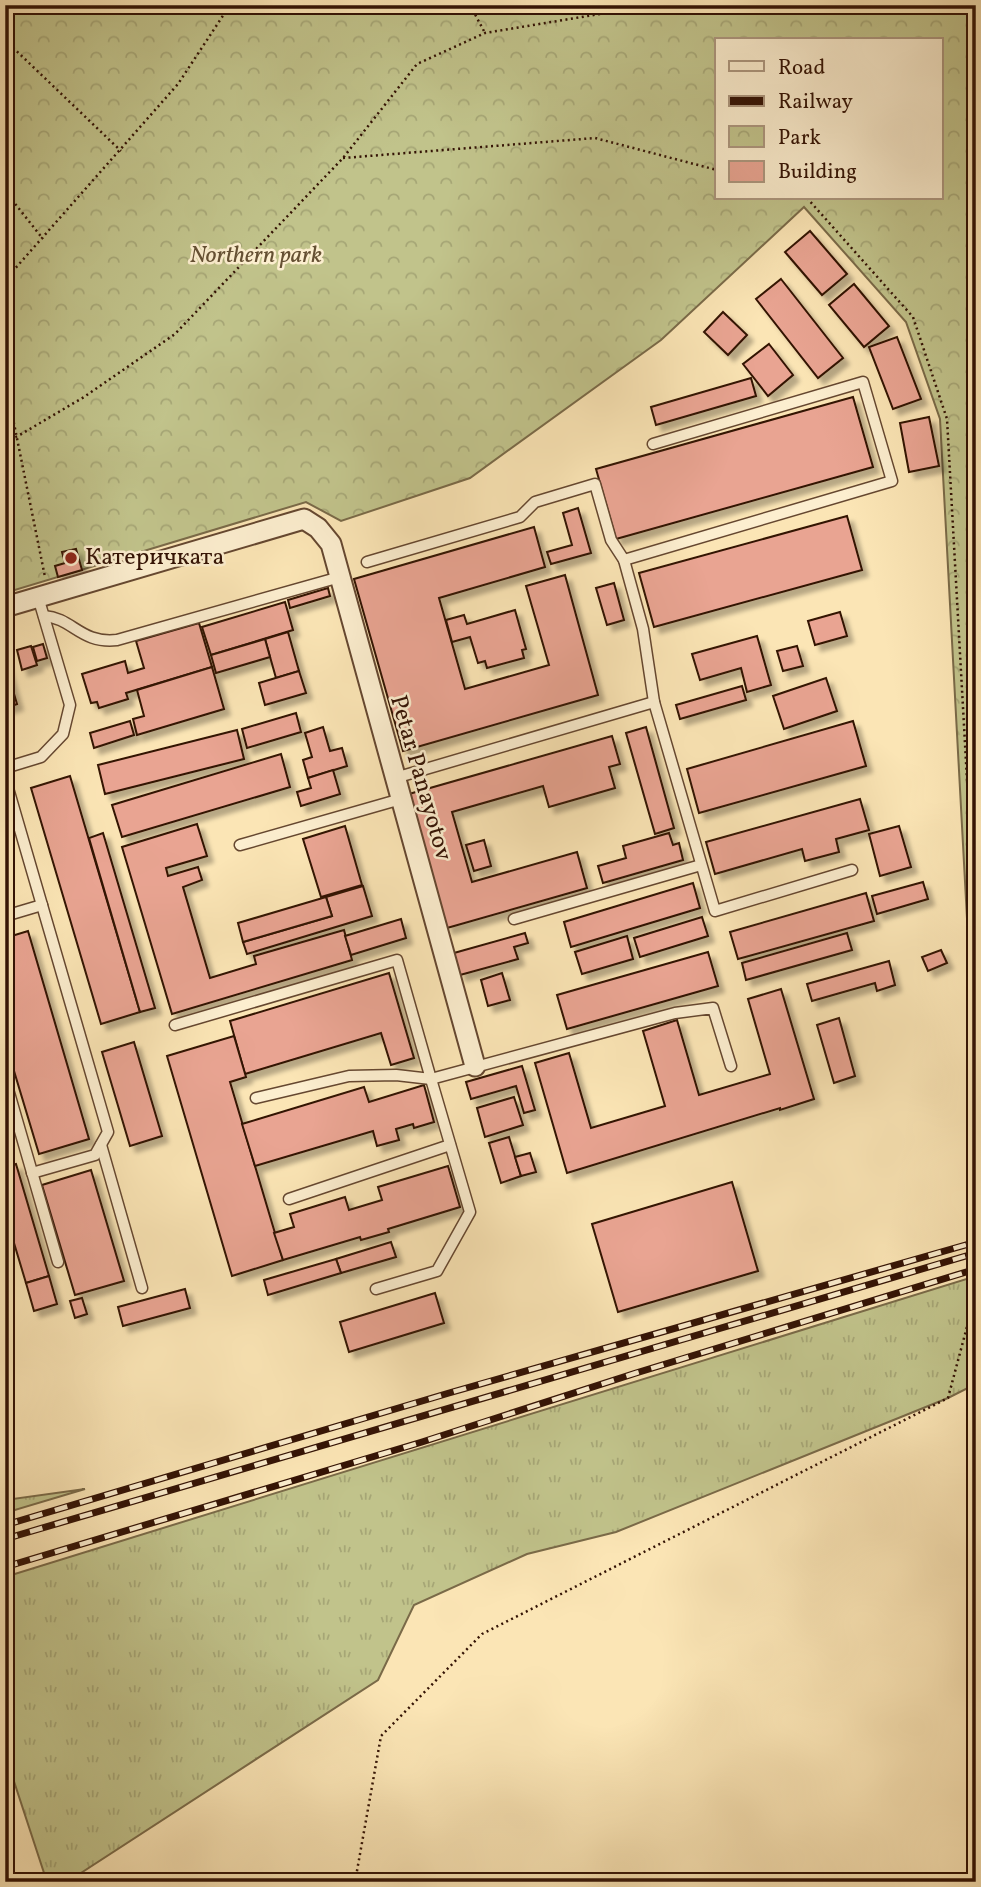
<svg xmlns="http://www.w3.org/2000/svg" width="981" height="1887" viewBox="0 0 981 1887" font-family="Vollkorn,serif">
  <style>
    .grass { fill: url(#grass-tufts); stroke: #7a6a48; stroke-width: 2 }
    .park { fill: url(#park-crowns); stroke: #7a6a48; stroke-width: 2; fill-rule: evenodd }
    .building { fill: #e9a492; stroke: #331204; stroke-width: 2; filter: url(#shadow) }
    .lines { fill: none; stroke-linecap: round; stroke-linejoin: round }
    .lane-casing { stroke: #654730; stroke-width: 13 }
    .street-casing { stroke: #654730; stroke-width: 23 }
    .path { stroke: #331204; stroke-width: 2.5; stroke-dasharray: 2 3.5; stroke-linecap: butt }
    .lane { stroke: #fceecf; stroke-width: 10 }
    .street { stroke: #fceecf; stroke-width: 19 }
    .rail-casing { stroke: #331204; stroke-width: 7 }
    .rail { stroke: #fceecf; stroke-width: 4.5; stroke-dasharray: 13; stroke-linecap: butt }
    .poi-dot { fill: #8f2418; stroke: #fceecf; stroke-width: 2.5 }
    .labels { text-anchor: middle; dominant-baseline: central; stroke-width: 5; stroke-linejoin: round; paint-order: stroke }
    .park-label { font-size: 24px; font-style: italic; fill: #655033; stroke: #fceecf }
    .poi-label { font-size: 24px; fill: #331204; stroke: #fceecf; text-anchor: start }
    .street-label { font-size: 24px; fill: #331204; stroke: #fceecf }
  </style>
  <defs>
    <pattern id="grass-tufts" width="24" height="20" patternUnits="userSpaceOnUse" patternTransform="scale(1.75)"><rect width="24" height="20" fill="#c1c38b"/><path d="M3 7l-1-3M5 7V3M7 7l1-3M15 17l-1-3M17 17v-4M19 17l1-3" fill="none" stroke="#a6a676"/></pattern>
    <pattern id="park-crowns" width="20" height="18" patternUnits="userSpaceOnUse" patternTransform="scale(1.75)"><rect width="20" height="18" fill="#c1c38b"/><path d="M2 6a3 3 0 1 1 6 0M12 15a3 3 0 1 1 6 0" fill="none" stroke="#a6a676"/></pattern>
    <filter id="shadow"><feDropShadow dx="6" dy="6" stdDeviation="2" flood-color="#0004"/></filter>
  </defs>
  <rect width="100%" height="100%" fill="#fbe5b5"/>
  <filter id="stains"><feTurbulence type="fractalNoise" baseFrequency=".00286" numOctaves="4"/><feColorMatrix values="0 0 0 0 .2 0 0 0 0 .09 0 0 0 0 .02 0 0 0 .5 -.17"/></filter>
  <radialGradient id="worn" r=".72"><stop offset=".6" stop-color="#630" stop-opacity="0"/><stop offset="1" stop-color="#630" stop-opacity=".3"/></radialGradient>
  <g class="grass">
    <polygon points="976,1276 976,1384 948,1398 616,1532 527,1554 414,1605 378,1680 67,1882 47,1882 5,1754 5,1577"/>
    <polygon points="85,1489 5,1513 5,1500"/>
  </g>
  <path class="park" d="M 5,5 L 976,5 L 976,1085 L 940,419 L 906,322 L 804,207 L 661,340 L 470,478 L 341,521 L 306,502 L 5,593 ZM 717,40 L 941,40 L 941,198 L 717,198 Z"/>
  <g class="building">
    <polygon points="810,231 847,274 822,295 785,252"/>
    <polygon points="781,279 843,358 818,378 756,299"/>
    <polygon points="854,284 889,326 864,347 829,305"/>
    <polygon points="723,312 747,335 728,355 704,332"/>
    <polygon points="897,337 921,399 893,409 869,347"/>
    <polygon points="769,344 793,375 768,396 743,364"/>
    <polygon points="751,378 756,396 656,425 651,407"/>
    <polygon points="853,397 873,467 616,539 596,469"/>
    <polygon points="929,417 939,466 909,472 900,423"/>
    <polygon points="578,508 591,553 551,564 547,552 572,545 563,513"/>
    <polygon points="847,516 862,570 654,627 639,573"/>
    <polygon points="534,527 545,567 439,598 465,689 549,665 526,586 565,575 598,695 403,751 354,579"/>
    <polygon points="76,549 82,570 58,577 55,566 65,563 62,552"/>
    <polygon points="614,583 624,620 607,625 596,588"/>
    <polygon points="328,588 330,596 290,608 288,600"/>
    <polygon points="285,602 293,630 211,655 202,627"/>
    <polygon points="515,610 526,649 522,650 524,658 487,668 485,661 478,663 470,637 452,642 446,620 464,615 467,624"/>
    <polygon points="840,612 847,636 815,645 808,621"/>
    <polygon points="199,623 212,667 126,693 128,699 99,708 97,702 91,703 82,674 125,661 128,673 144,668 136,641"/>
    <polygon points="288,632 299,671 276,678 265,639"/>
    <polygon points="757,636 771,685 747,692 741,668 700,680 692,654"/>
    <polygon points="265,639 270,657 216,673 211,655"/>
    <polygon points="43,644 47,658 37,661 33,647"/>
    <polygon points="31,646 37,665 22,670 17,650"/>
    <polygon points="797,646 803,666 783,671 777,651"/>
    <polygon points="5,663 17,704 5,708"/>
    <polygon points="212,667 224,709 137,735 133,719 144,716 137,690"/>
    <polygon points="299,671 306,693 265,705 259,683"/>
    <polygon points="826,678 837,711 784,729 773,696"/>
    <polygon points="742,686 746,700 680,719 676,705"/>
    <polygon points="296,713 301,732 247,748 242,729"/>
    <polygon points="130,721 134,735 94,748 90,733"/>
    <polygon points="853,721 866,766 699,813 687,769"/>
    <polygon points="323,727 330,751 342,748 347,766 308,778 303,760 312,757 305,733"/>
    <polygon points="646,727 674,828 655,834 626,733"/>
    <polygon points="237,730 244,759 105,794 98,765"/>
    <polygon points="612,736 620,764 609,767 615,788 549,807 543,786 452,812 472,882 577,852 587,888 447,928 409,794"/>
    <polygon points="281,754 290,787 122,837 112,805"/>
    <polygon points="333,770 340,794 301,806 297,792 311,788 308,778"/>
    <polygon points="70,776 140,1012 101,1024 31,788"/>
    <polygon points="860,799 869,830 836,839 839,852 805,861 802,849 715,874 706,842"/>
    <polygon points="197,824 207,856 166,868 168,876 198,867 202,880 183,887 210,978 256,964 254,956 344,930 352,960 172,1014 122,847"/>
    <polygon points="345,826 362,885 321,897 303,839"/>
    <polygon points="899,826 911,867 880,876 869,834"/>
    <polygon points="103,833 155,1008 140,1012 89,838"/>
    <polygon points="669,833 673,845 679,843 683,860 603,883 598,866 626,858 623,846"/>
    <polygon points="484,840 491,866 474,871 466,845"/>
    <polygon points="923,882 928,899 877,914 872,896"/>
    <polygon points="693,883 700,908 571,947 564,922"/>
    <polygon points="363,886 372,916 247,954 243,942 332,916 326,897"/>
    <polygon points="866,893 874,921 738,959 730,932"/>
    <polygon points="326,897 332,916 243,942 238,923"/>
    <polygon points="702,917 708,936 640,957 634,938"/>
    <polygon points="401,919 406,938 351,955 345,936"/>
    <polygon points="28,931 89,1139 39,1154 5,1041 5,938"/>
    <polygon points="525,933 528,943 514,947 518,959 460,975 454,953"/>
    <polygon points="847,933 852,950 746,980 742,963"/>
    <polygon points="627,936 633,959 582,974 575,952"/>
    <polygon points="941,950 947,963 928,971 922,957"/>
    <polygon points="708,952 718,986 567,1029 557,995"/>
    <polygon points="889,961 895,985 877,991 875,983 812,1001 807,984"/>
    <polygon points="389,973 414,1058 391,1065 381,1033 245,1074 230,1021"/>
    <polygon points="502,973 510,1000 488,1006 481,980"/>
    <polygon points="781,989 814,1099 780,1110 780,1108 567,1173 535,1063 569,1053 591,1128 665,1106 643,1031 677,1020 699,1095 770,1074 748,999"/>
    <polygon points="839,1018 855,1076 834,1083 817,1025"/>
    <polygon points="234,1036 246,1077 230,1082 283,1260 232,1276 167,1056"/>
    <polygon points="134,1042 162,1136 130,1146 102,1052"/>
    <polygon points="522,1066 535,1110 524,1113 516,1086 471,1099 466,1082"/>
    <polygon points="424,1085 434,1122 414,1128 413,1124 396,1129 399,1140 377,1146 373,1131 255,1166 242,1124 364,1087 369,1102"/>
    <polygon points="514,1097 523,1125 485,1137 477,1108"/>
    <polygon points="509,1137 521,1176 501,1183 489,1143"/>
    <polygon points="530,1153 536,1172 521,1176 515,1157"/>
    <polygon points="16,1164 49,1276 26,1283 5,1213 5,1167"/>
    <polygon points="448,1166 460,1207 388,1229 389,1232 361,1240 360,1237 283,1260 274,1233 294,1227 290,1214 345,1197 349,1210 382,1200 378,1187"/>
    <polygon points="91,1170 124,1281 75,1295 42,1185"/>
    <polygon points="732,1182 758,1271 618,1312 592,1224"/>
    <polygon points="391,1242 396,1257 341,1273 336,1259"/>
    <polygon points="336,1259 341,1273 268,1295 264,1280"/>
    <polygon points="49,1276 57,1304 34,1311 26,1283"/>
    <polygon points="185,1289 190,1308 123,1326 118,1307"/>
    <polygon points="435,1293 444,1323 349,1352 340,1322"/>
    <polygon points="82,1298 87,1314 75,1318 70,1301"/>
  </g>
  <g class="lines">
    <g class="lane-casing">
      <g id="lane">
        <polyline points="653,444 863,382 892,481 624,560 643,629 654,702"/>
        <polyline points="367,562 520,517 535,502 595,484 611,540 624,560"/>
        <path d="M 44,616 C 73,618 80,644 117,640 L 340,577"/>
        <polyline points="5,768 41,757 63,734 70,705 38,597"/>
        <polyline points="5,778 108,1132 95,1155 32,1173"/>
        <polyline points="395,778 654,702 715,911 852,870"/>
        <polyline points="240,845 401,799"/>
        <polyline points="5,916 42,905"/>
        <polyline points="514,919 701,865"/>
        <polyline points="175,1025 397,960 431,1079 396,1075 349,1076 256,1098"/>
        <polyline points="5,1079 58,1262"/>
        <polyline points="101,1145 142,1288"/>
        <polyline points="289,1199 450,1145"/>
        <polyline points="376,1289 437,1271 470,1212 431,1079 675,1013 713,1008 731,1066"/>
      </g>
    </g>
    <g class="street-casing">
      <polyline id="street" points="5,607 304,519 318,528 331,544 475,1066"/>
    </g>
    <g class="path">
      <polyline points="470,5 485,33"/>
      <polyline points="5,40 121,151"/>
      <polyline points="343,158 595,138 717,170"/>
      <polyline points="5,191 43,239"/>
      <polyline points="807,198 913,317 947,419 976,942"/>
      <polyline points="5,280 178,84 230,5"/>
      <polyline points="5,379 45,577"/>
      <polyline points="5,441 18,436 84,397 175,334 343,158 417,64 485,33 630,9 680,5"/>
      <polyline points="355,1882 381,1736 482,1634 948,1398 976,1293"/>
    </g>
    <use href="#lane" class="lane"/>
    <use href="#street" class="street"/>
    <g class="rail-casing">
      <g id="rail">
        <polyline points="5,1525 449,1393 976,1242"/>
        <polyline points="5,1539 976,1253"/>
        <polyline points="5,1567 422,1442 636,1373 976,1269"/>
      </g>
    </g>
    <use href="#rail" class="rail"/>
  </g>
  <circle class="poi-dot" cx="71" cy="558" r="7"/>
  <g class="labels">
    <g class="park-label">
      <text x="256" y="256">Northern park</text>
    </g>
    <g class="poi-label">
      <text x="85" y="558">Катеричката</text>
    </g>
    <g class="street-label">
      <text transform="translate(420 778) rotate(74)">Petar Panayotov</text>
    </g>
  </g>
  <rect width="981" height="1887" fill="none" stroke="#fbe5b5" stroke-width="28"/>
  <rect x="7" y="7" width="967" height="1873" fill="none" stroke="#331204" stroke-width="3.5"/>
  <rect x="14" y="14" width="953" height="1859" fill="none" stroke="#331204" stroke-width="2"/>
  <rect x="715" y="38" width="228" height="161" fill="#fceecf" stroke="#ac967e" stroke-width="2"/>
  <rect x="729" y="61" width="35" height="10" fill="#fceecf" stroke="#ac967e" stroke-width="2"/>
  <text x="778" y="74" font-size="21" fill="#331204">Road</text>
  <rect x="729" y="96" width="35" height="10" fill="#331204" stroke="#ac967e" stroke-width="2"/>
  <text x="778" y="108" font-size="21" fill="#331204">Railway</text>
  <rect x="729" y="126" width="35" height="21" fill="url(#park-crowns)" stroke="#ac967e" stroke-width="2"/>
  <text x="778" y="144" font-size="21" fill="#331204">Park</text>
  <rect x="729" y="161" width="35" height="21" fill="#e9a492" stroke="#ac967e" stroke-width="2"/>
  <text x="778" y="178" font-size="21" fill="#331204">Building</text>
  <rect width="100%" height="100%" filter="url(#stains)"/>
  <rect width="100%" height="100%" fill="url(#worn)"/>
</svg>
